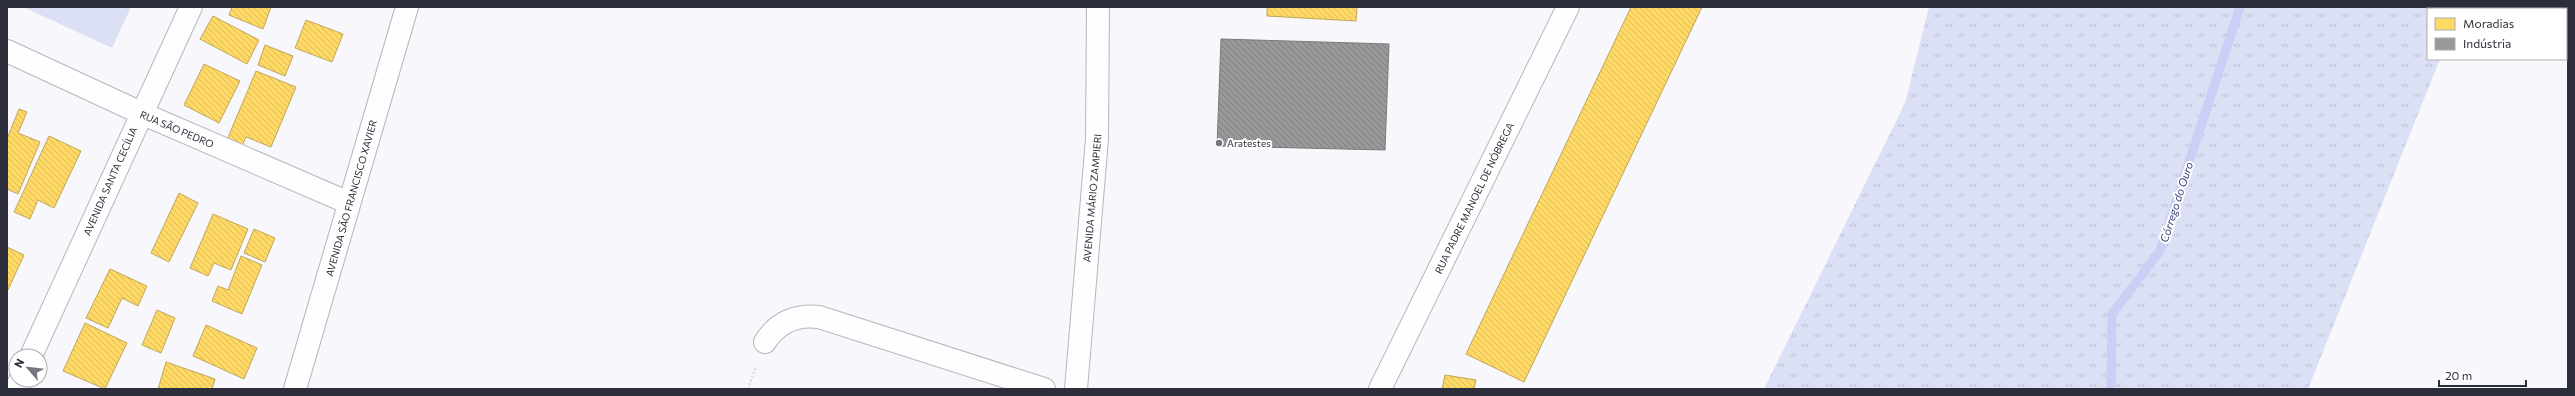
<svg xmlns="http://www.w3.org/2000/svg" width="2575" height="396" viewBox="0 0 2575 396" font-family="Commissioner,sans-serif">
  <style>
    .grass { fill: url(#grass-tufts) }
    .green { fill: #dce0f4 }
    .homes { fill: url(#homes-back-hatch); stroke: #c0a659 }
    .industry { fill: url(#industry-back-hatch); stroke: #78797d }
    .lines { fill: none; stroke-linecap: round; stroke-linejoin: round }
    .stream { stroke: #c9cff5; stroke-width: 9 }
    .minor-casing { stroke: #b5b7be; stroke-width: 24 }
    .path { stroke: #dcdcdd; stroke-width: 2.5; stroke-dasharray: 2 2; stroke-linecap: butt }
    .minor { stroke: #fefeff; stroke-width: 22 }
    .poi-dot { fill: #73757f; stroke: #fff; stroke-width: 1.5 }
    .labels { text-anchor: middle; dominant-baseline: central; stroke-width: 4; stroke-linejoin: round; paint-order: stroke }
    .street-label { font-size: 10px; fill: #2c2f3b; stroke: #fff }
    .poi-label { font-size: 10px; fill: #2c2f3b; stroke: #fff; text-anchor: start }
    .water-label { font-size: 11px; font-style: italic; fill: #373c7a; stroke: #fff }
  </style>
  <defs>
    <pattern id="grass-tufts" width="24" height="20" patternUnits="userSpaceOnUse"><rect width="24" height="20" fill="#dce0f4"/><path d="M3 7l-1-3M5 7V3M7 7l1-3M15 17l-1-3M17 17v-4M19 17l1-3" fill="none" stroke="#bdc0d2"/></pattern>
    <pattern id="homes-back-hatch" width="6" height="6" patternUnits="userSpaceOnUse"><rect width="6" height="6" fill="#ffd966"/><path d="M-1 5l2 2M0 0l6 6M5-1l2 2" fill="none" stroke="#dbbb59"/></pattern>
    <pattern id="industry-back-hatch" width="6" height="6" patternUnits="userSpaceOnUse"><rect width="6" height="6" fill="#999"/><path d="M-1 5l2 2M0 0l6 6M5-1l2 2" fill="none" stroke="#7d7d7e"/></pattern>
  </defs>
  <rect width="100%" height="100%" fill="#f8f8fc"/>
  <polygon class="grass" points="1929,7 2497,7 2428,9 2428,59 2440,59 2308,389 1764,389 1905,103"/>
  <polygon class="green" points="23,7 131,7 112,48"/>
  <g class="homes">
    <polygon points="232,7 271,7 263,29 229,15"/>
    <polygon points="1267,7 1357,7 1356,21 1267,16"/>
    <polygon points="1631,7 1702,7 1524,382 1466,354"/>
    <polygon points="213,16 259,40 247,64 200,39"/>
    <polygon points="306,20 343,34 332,62 295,48"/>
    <polygon points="265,45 293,56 285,76 258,65"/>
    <polygon points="204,64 240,81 219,123 184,105"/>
    <polygon points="256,71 296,87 271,147 246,137 241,148 226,142"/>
    <polygon points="19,109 27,112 18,133 40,142 18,194 7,189 7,139"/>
    <polygon points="49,136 81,151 54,208 38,200 30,219 14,212"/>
    <polygon points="179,193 198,203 169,262 151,253"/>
    <polygon points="213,214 248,229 231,270 214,263 208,276 190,268"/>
    <polygon points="254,229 275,238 265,262 244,253"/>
    <polygon points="7,247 24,255 8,290 7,290"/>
    <polygon points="241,256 262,265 242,314 212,301 218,286 228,290"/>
    <polygon points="110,269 147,286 138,306 122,298 108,328 86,318"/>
    <polygon points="157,310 175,318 161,353 142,345"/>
    <polygon points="85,323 127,343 105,389 63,371"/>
    <polygon points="206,325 257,348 244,379 193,356"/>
    <polygon points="166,362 215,379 212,389 158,389"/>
    <polygon points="1445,375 1476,380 1474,389 1442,389"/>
  </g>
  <polygon class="industry" points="1221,39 1389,44 1385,150 1217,146"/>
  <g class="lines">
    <polyline class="stream" points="2111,389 2112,314 2160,251 2240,7"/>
    <g class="minor-casing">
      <g id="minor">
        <polyline points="2551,9 2553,7"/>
        <polyline points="2566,27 2568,28"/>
        <polyline points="7,51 141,113 349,203"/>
        <path d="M 765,342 C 777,323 796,314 819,317 L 1044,389"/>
        <polyline points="31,356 191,7"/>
        <polyline points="16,389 20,380"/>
        <polyline points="295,389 407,7"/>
        <polyline points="1076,389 1097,139 1098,7"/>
        <polyline points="1380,389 1568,7"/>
      </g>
    </g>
    <polyline class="path" points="748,389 756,367"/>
    <use href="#minor" class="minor"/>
  </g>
  <circle class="poi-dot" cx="1219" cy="143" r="4"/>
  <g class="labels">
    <g class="street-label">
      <text transform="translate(177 129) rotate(23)">RUA SÃO PEDRO</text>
      <text transform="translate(110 181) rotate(-66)">AVENIDA SANTA CECÍLIA</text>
      <text transform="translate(351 198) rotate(-74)">AVENIDA SÃO FRANCISCO XAVIER</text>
      <text transform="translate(1092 198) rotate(-85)">AVENIDA MÁRIO ZAMPIERI</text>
      <text transform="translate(1474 198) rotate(-64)">RUA PADRE MANOEL DE NÓBREGA</text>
    </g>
    <g class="poi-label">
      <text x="1227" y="143">Aratestes</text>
    </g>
    <g class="water-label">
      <text transform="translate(2176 202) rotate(-72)">Córrego do Ouro</text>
    </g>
  </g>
  <rect width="2575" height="396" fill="none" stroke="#2c2f3b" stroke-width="16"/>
  <rect x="2427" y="8" width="140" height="52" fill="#ffffff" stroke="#abacb1"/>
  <rect x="2435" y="18" width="20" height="12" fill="#ffd966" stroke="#abacb1"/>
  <text x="2463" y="28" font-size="12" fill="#2c2f3b">Moradias</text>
  <rect x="2435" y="38" width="20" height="12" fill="#999999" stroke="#abacb1"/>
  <text x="2463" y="48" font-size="12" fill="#2c2f3b">Indústria</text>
  <g transform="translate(28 368) rotate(298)"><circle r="19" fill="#ffffff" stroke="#abacb1"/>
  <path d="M0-3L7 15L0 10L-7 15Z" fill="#73757f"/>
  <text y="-6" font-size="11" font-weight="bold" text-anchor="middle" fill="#2c2f3b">N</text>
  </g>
  <path d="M2439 380v6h87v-6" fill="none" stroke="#2c2f3b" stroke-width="2"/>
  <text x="2445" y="380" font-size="12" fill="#2c2f3b" stroke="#ffffff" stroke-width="3" paint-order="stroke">20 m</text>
</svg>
